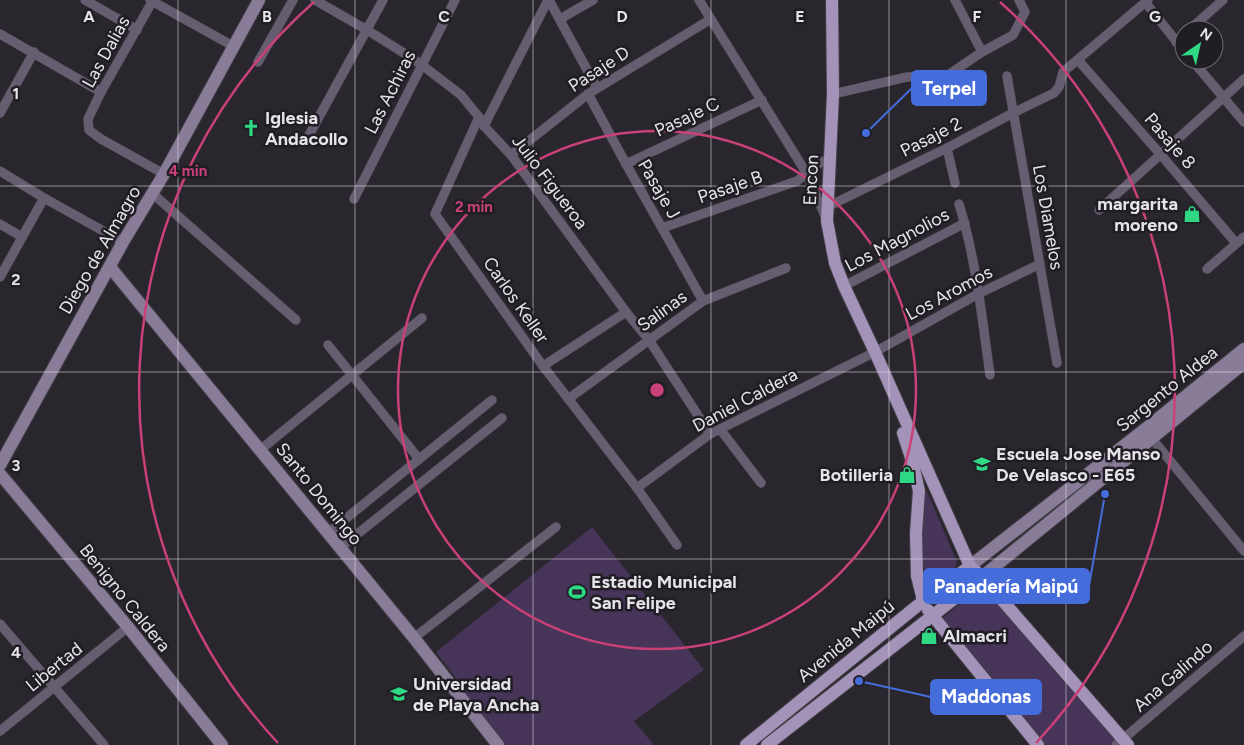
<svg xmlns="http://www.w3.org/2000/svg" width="1244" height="745" viewBox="0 0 1244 745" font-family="Figtree,sans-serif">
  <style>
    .green { fill: #463459 }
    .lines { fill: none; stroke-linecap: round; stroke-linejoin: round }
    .street-casing { stroke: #434148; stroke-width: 10 }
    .secondary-casing { stroke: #434148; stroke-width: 14 }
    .primary-casing { stroke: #434148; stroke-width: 14 }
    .street { stroke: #665e70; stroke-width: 9 }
    .secondary { stroke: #897c99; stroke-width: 12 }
    .primary { stroke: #a493b9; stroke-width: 12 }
    .grid { fill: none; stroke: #e6e4e9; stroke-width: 1; stroke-opacity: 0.55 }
    .ring { fill: none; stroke: #c94177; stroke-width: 2.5 }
    .labels { text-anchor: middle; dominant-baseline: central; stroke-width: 5; stroke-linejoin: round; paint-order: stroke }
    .street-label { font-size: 18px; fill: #e6e4e9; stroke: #201d24 }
    .poi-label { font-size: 18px; font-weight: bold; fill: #e6e4e9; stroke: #201d24; text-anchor: start }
    .grid-label { font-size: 16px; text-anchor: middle; font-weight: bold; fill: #e6e4e9; stroke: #201d24; stroke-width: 5; stroke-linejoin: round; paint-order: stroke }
    .centre { fill: #c94177; stroke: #201d24; stroke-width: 2.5 }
    .ring-label { font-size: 15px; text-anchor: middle; font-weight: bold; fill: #c94177; stroke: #201d24; stroke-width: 5; stroke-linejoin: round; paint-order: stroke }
    .leader { fill: none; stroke: #456cdb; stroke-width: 2 }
    .callout-dot { fill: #456cdb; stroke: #201d24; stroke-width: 2 }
    .callout { fill: #456cdb; stroke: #456cdb; stroke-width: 2 }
    .callout-label { font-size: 19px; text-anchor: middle; font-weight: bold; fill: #fff }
  </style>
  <rect width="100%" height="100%" fill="#29262e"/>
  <g class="green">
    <polygon points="927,491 957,562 954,570 941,580 936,582 927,575 924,568 920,547 923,505"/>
    <polygon points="592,527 704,670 634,721 654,745 500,745 450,682 456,678 436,652"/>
    <polygon points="983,585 1123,745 1045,745 940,620"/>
  </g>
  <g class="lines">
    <g class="street-casing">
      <g id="street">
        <polyline points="85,0 137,30"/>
        <polyline points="150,0 233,46"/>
        <polyline points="315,0 367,30 407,55 422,65 461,95 479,117 484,126 511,155 626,312 649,340 710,434"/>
        <polyline points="549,0 597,88"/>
        <polyline points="699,0 807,174 825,216"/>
        <polyline points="955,0 982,52"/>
        <polyline points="152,2 101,92 88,119 89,130 101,139 164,174"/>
        <polyline points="1145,2 1184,51"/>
        <polyline points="560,19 593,0"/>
        <polyline points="1189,30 1223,0"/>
        <polyline points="0,34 101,92"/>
        <polyline points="1176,42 1184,34"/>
        <polyline points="1078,60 1161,155 1236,243"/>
        <polyline points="1192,60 1244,122"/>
        <polyline points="258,62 293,0"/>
        <polyline points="1007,76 1057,363"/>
        <polyline points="588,94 626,164 703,301"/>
        <polyline points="833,94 907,77 948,75 982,52 1013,35 1025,12 1019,0"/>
        <polyline points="0,113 34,52"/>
        <polyline points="479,117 435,214 543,366 637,488 677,545"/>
        <polyline points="484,126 548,0"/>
        <polyline points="308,137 383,0"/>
        <polyline points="947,148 955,183"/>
        <polyline points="511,155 588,94 711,19"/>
        <polyline points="626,164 762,100"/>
        <polyline points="0,171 44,198 123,242"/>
        <polyline points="153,194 296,320"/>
        <polyline points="354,199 455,0"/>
        <path d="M 959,204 C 976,259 982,318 990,375"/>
        <polyline points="827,207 951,146 1013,113 1054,93 1059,87 1063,72 1148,0"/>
        <polyline points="1099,210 1244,79"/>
        <polyline points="0,224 22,237"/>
        <polyline points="662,228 797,181 821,162 830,159"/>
        <polyline points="1207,269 1244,237"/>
        <polyline points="0,277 44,198"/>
        <polyline points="844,286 965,223"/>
        <polyline points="328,345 419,459"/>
        <polyline points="543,366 626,312"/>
        <polyline points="568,399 703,301 786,268"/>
        <polyline points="720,429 761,483"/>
        <polyline points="1149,435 1244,551"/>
        <polyline points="260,450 422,318"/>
        <polyline points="637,488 710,434 875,352 978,294 1040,264"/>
        <polyline points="328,533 492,400"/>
        <polyline points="340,548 502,418"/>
        <polyline points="0,624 104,745"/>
        <polyline points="414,638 556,527"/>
        <polyline points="0,731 128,627"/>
        <polyline points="1116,745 1244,636"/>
      </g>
    </g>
    <g class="secondary-casing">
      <g id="secondary">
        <polyline points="110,267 414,638 498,745"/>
        <polyline points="0,465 123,242 164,174 259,0"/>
        <polyline points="0,474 128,627 222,745"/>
        <polyline points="970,566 1144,430 1244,349"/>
        <polyline points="982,577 1244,363"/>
      </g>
    </g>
    <g class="primary-casing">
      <g id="primary">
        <polyline points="832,0 833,94 827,221 835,263 844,286 875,352 970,566 982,577 1128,745"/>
        <polyline points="903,433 913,464 919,491 916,533 917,576 922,596 922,603"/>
        <polyline points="928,610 1038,745"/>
        <polyline points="746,745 917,606 970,566"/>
        <polyline points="767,745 982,577"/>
      </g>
    </g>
    <use href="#street" class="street"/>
    <use href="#secondary" class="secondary"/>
    <use href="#primary" class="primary"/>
  </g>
  <path class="grid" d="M 178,0 L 178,745M 355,0 L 355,745M 533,0 L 533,745M 711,0 L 711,745M 889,0 L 889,745M 1066,0 L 1066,745M 0,186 L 1244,186M 0,372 L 1244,372M 0,559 L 1244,559"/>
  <g class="ring">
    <circle cx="657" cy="390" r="259"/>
    <path d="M278 743A518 518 0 0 1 314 2M1000 2A518 518 0 0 1 1036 743"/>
  </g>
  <defs>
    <g id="church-bare" transform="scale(1.35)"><path d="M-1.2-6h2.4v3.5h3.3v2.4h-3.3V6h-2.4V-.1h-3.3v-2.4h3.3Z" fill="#2fd883" stroke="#201d24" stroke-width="2.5" paint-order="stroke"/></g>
    <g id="shop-bare" transform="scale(1.35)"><path d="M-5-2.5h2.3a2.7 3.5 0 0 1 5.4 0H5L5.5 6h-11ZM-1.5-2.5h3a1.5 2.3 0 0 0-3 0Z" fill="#2fd883" stroke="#201d24" stroke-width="2.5" paint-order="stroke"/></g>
    <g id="school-bare" transform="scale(1.35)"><path d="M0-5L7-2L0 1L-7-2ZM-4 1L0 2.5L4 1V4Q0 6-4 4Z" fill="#2fd883" stroke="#201d24" stroke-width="2.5" paint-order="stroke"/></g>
    <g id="stadium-bare" transform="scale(1.35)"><path d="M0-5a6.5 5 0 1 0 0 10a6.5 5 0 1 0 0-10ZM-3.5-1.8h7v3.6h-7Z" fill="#2fd883" stroke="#201d24" stroke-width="2.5" paint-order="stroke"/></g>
    <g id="university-bare" transform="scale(1.35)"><path d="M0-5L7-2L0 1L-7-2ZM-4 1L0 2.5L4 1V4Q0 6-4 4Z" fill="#2fd883" stroke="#201d24" stroke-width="2.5" paint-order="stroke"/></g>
  </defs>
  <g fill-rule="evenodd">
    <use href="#church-bare" x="251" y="128"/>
    <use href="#shop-bare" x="1192" y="214"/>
    <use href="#school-bare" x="982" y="464"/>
    <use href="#shop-bare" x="907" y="475"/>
    <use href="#stadium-bare" x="577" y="592"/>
    <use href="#shop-bare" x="929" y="636"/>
    <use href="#university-bare" x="399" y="694"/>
  </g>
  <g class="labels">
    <g class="street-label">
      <text transform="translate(106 52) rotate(-61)">Las Dalias</text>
      <text transform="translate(599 69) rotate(-33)">Pasaje D</text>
      <text transform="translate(390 92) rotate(-63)">Las Achiras</text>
      <text transform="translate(687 117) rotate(-25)">Pasaje C</text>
      <text transform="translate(931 137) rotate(-27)">Pasaje 2</text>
      <text transform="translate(1170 141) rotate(49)">Pasaje 8</text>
      <text transform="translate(811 180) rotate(-87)">Encon</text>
      <text transform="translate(550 182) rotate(53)">Julio Figueroa</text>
      <text transform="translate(730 187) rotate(-19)">Pasaje B</text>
      <text transform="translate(659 189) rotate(60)">Pasaje J</text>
      <text transform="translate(1048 217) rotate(80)">Los Diamelos</text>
      <text transform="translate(897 240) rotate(-28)">Los Magnolios</text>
      <text transform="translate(100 250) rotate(-60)">Diego de Almagro</text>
      <text transform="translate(949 293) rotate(-28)">Los Aromos</text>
      <text transform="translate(516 300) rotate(55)">Carlos Keller</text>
      <text transform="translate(662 311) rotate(-36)">Salinas</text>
      <text transform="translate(1167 389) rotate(-39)">Sargento Aldea</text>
      <text transform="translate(745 400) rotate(-28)">Daniel Caldera</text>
      <text transform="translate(319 494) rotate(51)">Santo Domingo</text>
      <text transform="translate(125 598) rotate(51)">Benigno Caldera</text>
      <text transform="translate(846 641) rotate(-39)">Avenida Maipú</text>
      <text transform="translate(54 667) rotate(-39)">Libertad</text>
      <text transform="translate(1173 676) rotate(-41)">Ana Galindo</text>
    </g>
    <g class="poi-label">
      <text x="265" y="118">Iglesia<tspan x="265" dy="21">Andacollo</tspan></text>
      <text x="1178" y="204" text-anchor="end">margarita<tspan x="1178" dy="21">moreno</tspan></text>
      <text x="996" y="454">Escuela Jose Manso<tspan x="996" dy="21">De Velasco - E65</tspan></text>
      <text x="893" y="475" text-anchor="end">Botilleria</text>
      <text x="591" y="582">Estadio Municipal<tspan x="591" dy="21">San Felipe</tspan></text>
      <text x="943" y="636">Almacri</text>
      <text x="413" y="684">Universidad<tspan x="413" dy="21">de Playa Ancha</tspan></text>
    </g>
  </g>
  <g class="grid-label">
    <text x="89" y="22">A</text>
    <text x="267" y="22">B</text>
    <text x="444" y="22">C</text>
    <text x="622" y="22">D</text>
    <text x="800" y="22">E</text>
    <text x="977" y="22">F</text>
    <text x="1155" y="22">G</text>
    <text x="16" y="99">1</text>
    <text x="16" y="285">2</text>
    <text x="16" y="471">3</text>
    <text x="16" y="658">4</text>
  </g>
  <circle cx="657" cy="390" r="8" class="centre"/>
  <g class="ring-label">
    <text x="188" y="176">4 min</text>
    <text x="474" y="212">2 min</text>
  </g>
  <path class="leader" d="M866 133L912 88M1105 494L1089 586M859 681L931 697"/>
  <g class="callout-dot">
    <circle cx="866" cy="133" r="5"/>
    <circle cx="1105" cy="494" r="5"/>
    <circle cx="859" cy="681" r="5"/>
  </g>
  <g class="callout">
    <rect x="912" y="71" width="74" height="34" rx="5"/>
    <rect x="924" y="569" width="165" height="34" rx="5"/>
    <rect x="931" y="680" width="110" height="34" rx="5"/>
  </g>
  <g class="callout-label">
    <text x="949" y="95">Terpel</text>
    <text x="1006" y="593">Panadería Maipú</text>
    <text x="986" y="703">Maddonas</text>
  </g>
  <g transform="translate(1199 45) rotate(34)"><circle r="24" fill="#201d24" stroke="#6f6d73"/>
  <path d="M0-4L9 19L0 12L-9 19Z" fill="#2fd883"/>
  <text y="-8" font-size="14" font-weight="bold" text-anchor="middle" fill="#e6e4e9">N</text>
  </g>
</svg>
